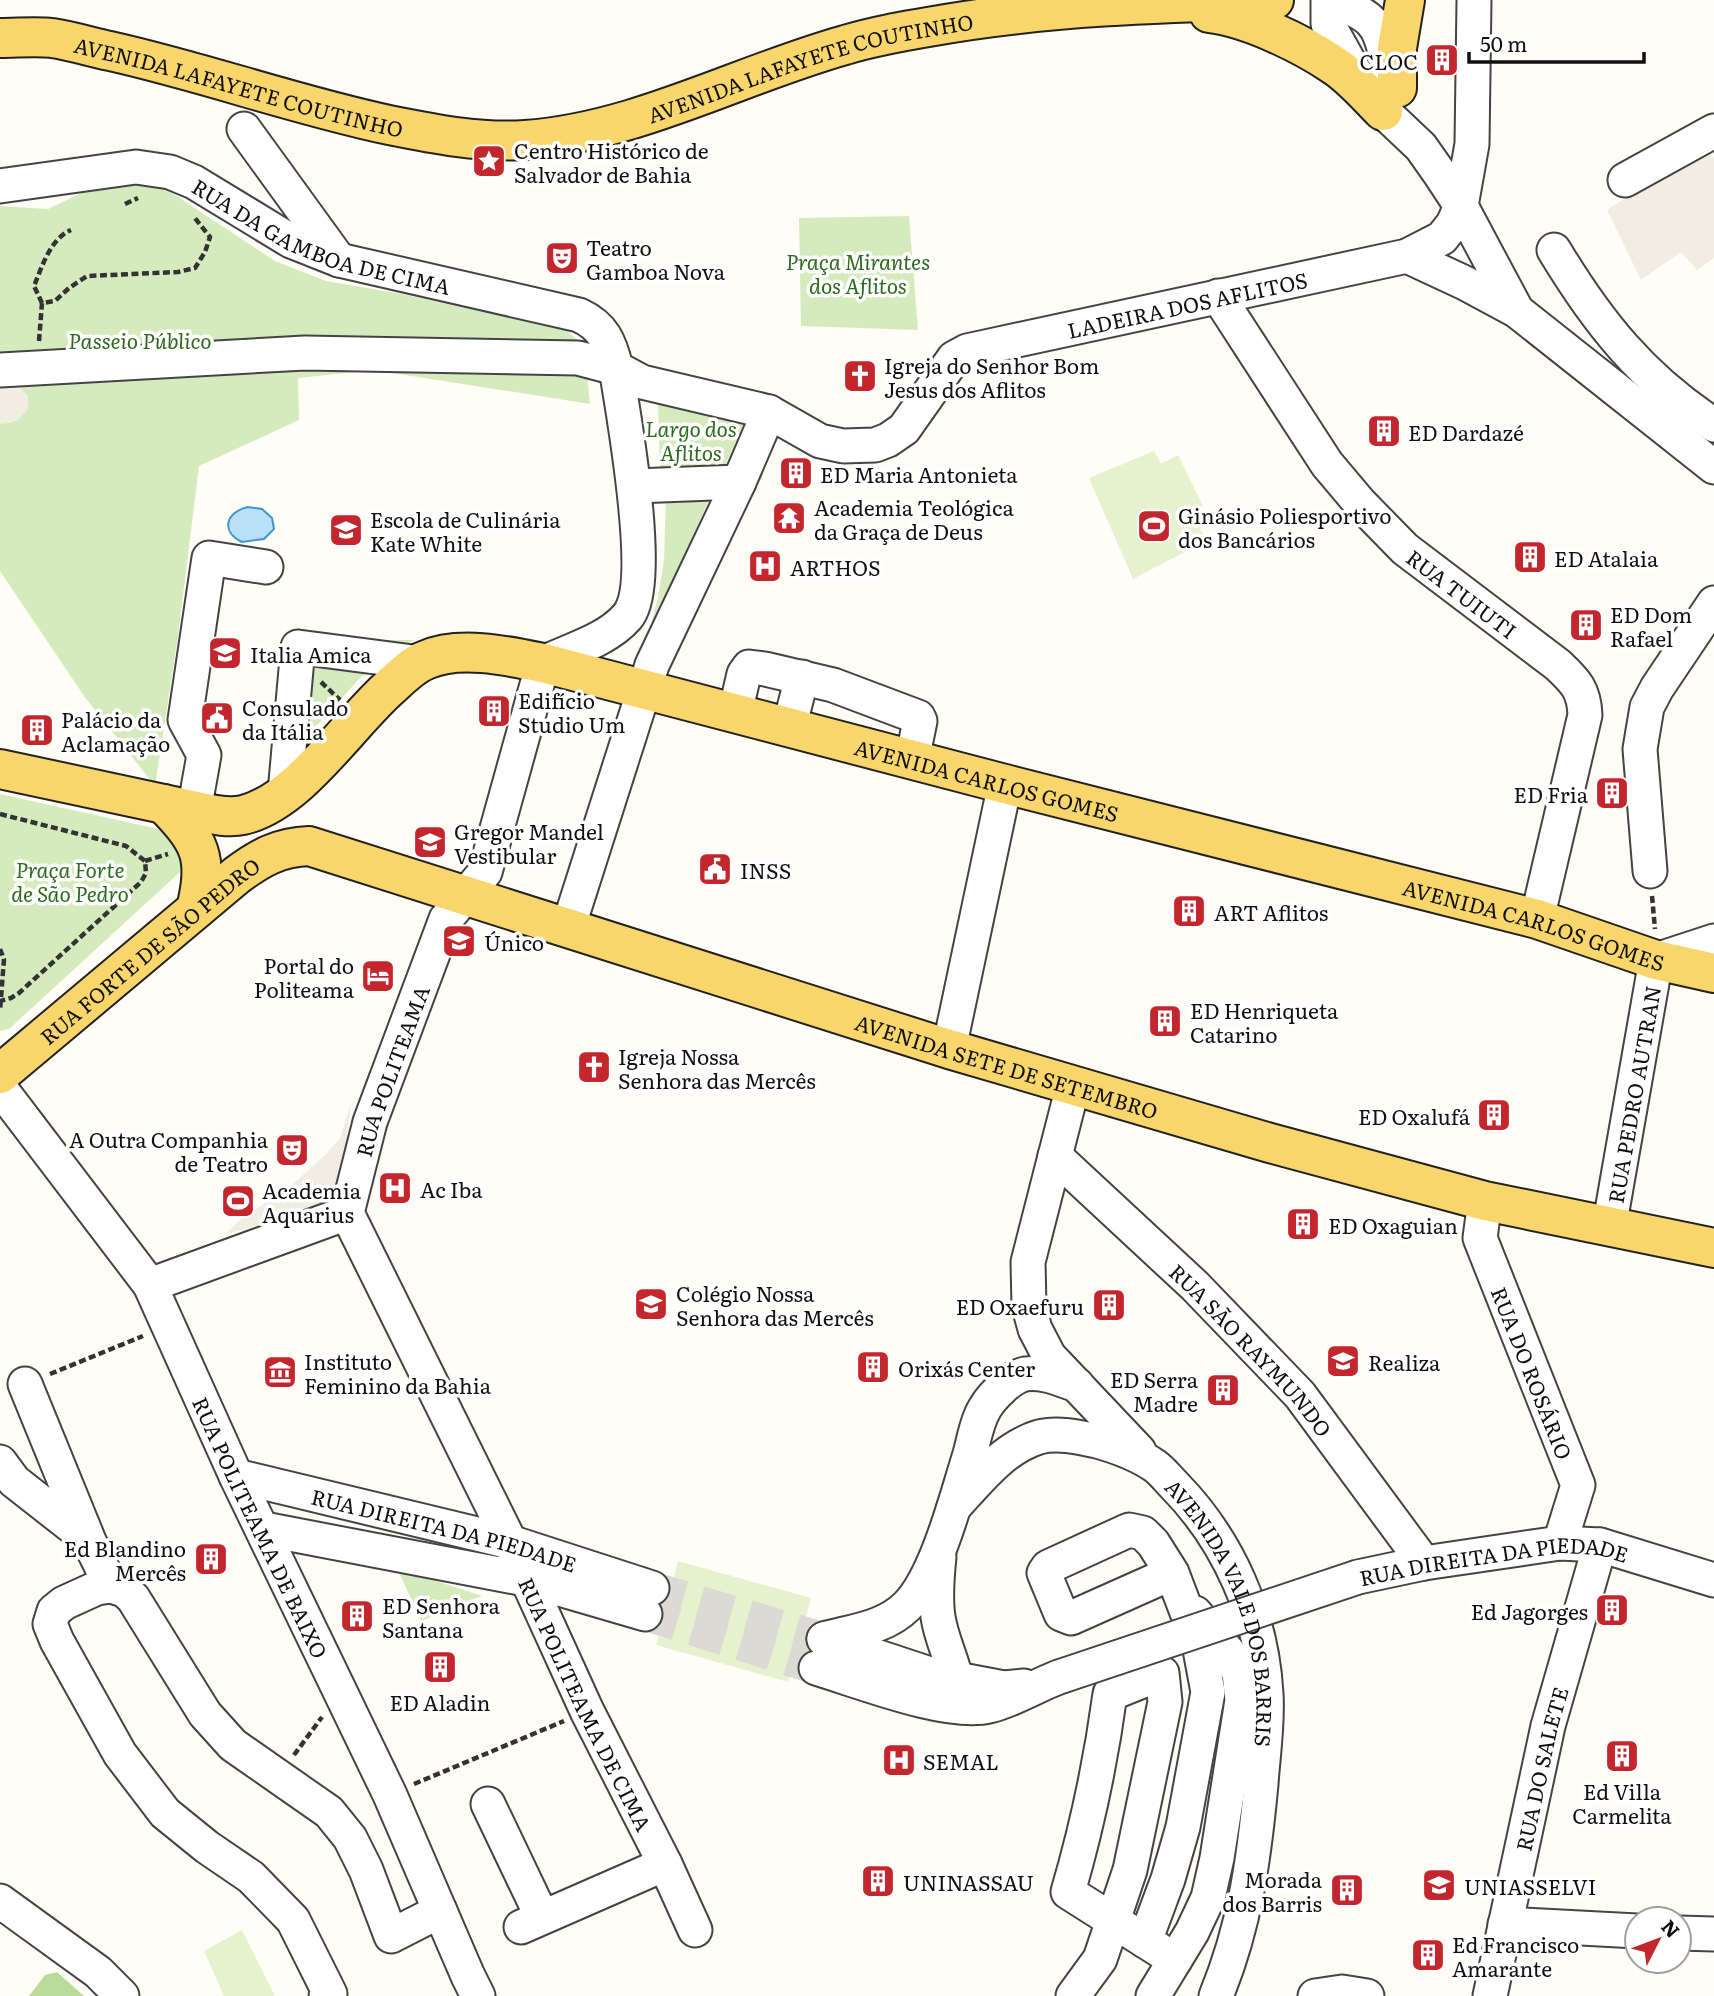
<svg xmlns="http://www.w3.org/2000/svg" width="1714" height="1996" viewBox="0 0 1714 1996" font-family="Literata,serif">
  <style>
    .green { fill: #d5ebbd }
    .forest { fill: #b9dc9c }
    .pitch { fill: #e6f2cf }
    .plaza { fill: #f1ede2 }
    .water { fill: #b9e0f7; stroke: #3f96cf; stroke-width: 2 }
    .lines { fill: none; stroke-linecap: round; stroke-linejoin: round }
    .minor-tunnel { stroke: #dbdad3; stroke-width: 33; stroke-dasharray: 33 17; stroke-linecap: butt }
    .minor-casing { stroke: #444; stroke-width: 37 }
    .major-casing { stroke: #222; stroke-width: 42 }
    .path { stroke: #333; stroke-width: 4.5; stroke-dasharray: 7 3.5; stroke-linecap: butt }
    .minor { stroke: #fff; stroke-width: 33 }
    .major { stroke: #f9d66b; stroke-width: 38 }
    .minor-bridge-casing { stroke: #444; stroke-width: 37; stroke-linecap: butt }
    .minor-bridge { stroke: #fff; stroke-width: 33 }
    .labels { text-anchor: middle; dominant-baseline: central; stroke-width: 7; stroke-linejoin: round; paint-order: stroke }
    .poi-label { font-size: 21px; fill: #111; stroke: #fff; text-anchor: start }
    .street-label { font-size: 21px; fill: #111; stroke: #fff }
    .park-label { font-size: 21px; font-style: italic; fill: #2f6b1f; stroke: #fff }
  </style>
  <rect width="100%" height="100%" fill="#fffdf5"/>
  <g class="green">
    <polygon points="103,183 160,185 275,261 326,281 402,294 567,331 584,346 590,404 374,370 298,378 299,420 199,466 178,636 155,786 84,696 0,571 0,206 48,209"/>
    <polygon points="909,216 918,330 801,326 799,218"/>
    <polygon points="658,404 749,413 723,470 660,471"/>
    <polygon points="711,495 644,651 658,598 664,560 666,498"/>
    <polygon points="300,640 413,640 359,679 279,767"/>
    <polygon points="0,794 163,830 171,834 182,862 180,872 9,1029 0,1031"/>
    <polygon points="397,1568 482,1596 421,1621"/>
  </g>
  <polygon class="forest" points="57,1972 84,1996 29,1996 45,1975"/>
  <g class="pitch">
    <polygon points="1154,451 1161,464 1178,455 1203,506 1192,512 1206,541 1133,579 1089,478"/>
    <polygon points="678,1561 811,1598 788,1682 656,1645"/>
    <polygon points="242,1930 275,1996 224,1996 204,1951"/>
  </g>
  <g class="plaza">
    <polygon points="1705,146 1714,159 1714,258 1697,270 1681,252 1641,280 1607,210"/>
    <polygon points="0,382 18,385 28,396 28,409 18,420 9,423 0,424"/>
    <polygon points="351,1103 340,1200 224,1235 242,1218 291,1186 327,1153 340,1138"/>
  </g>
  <path class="water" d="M 248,507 L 262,509 L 272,518 L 274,529 L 264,539 L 242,542 C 220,531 226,512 248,507 Z"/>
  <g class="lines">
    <g class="minor-tunnel">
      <polyline points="652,1588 824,1639"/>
      <polyline points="645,1614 816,1668"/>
    </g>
    <g class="minor-casing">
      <g id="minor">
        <polyline points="1328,0 1328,24 1353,69 1383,111 1421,147 1440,174 1461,206 1517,311 1714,467"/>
        <path d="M 1331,0 C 1385,20 1376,28 1393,76"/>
        <polyline points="244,129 339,260"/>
        <polyline points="1625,180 1714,131"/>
        <path id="s1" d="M 0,186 L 136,167 L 170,172 L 194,182 L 291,241 L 339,260 L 579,315 C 603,326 610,342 616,368 L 578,358 L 305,353 L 0,370"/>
        <path d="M 1554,250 C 1598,323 1642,378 1714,425"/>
        <polyline points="1407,256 1465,283 1517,311"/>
        <path id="s2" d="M 1218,296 L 1327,464 L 1359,502 L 1405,549 L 1558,665 C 1576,682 1584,690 1585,715 L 1537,919"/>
        <polyline points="635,486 739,482"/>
        <polyline points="735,713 744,674 749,667 765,669 833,685 918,717 920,721 912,760"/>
        <polyline points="789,728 802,677"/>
        <polyline points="285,793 298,647 421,663"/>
        <polyline points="194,811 204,755 185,720 209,558 266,567"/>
        <polyline points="1650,871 1640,749 1647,707 1657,688 1714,603"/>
        <polyline points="568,928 652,665 739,482 769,412"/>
        <polyline points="949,1049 1005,784"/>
        <polyline points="1073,1086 1028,1262 1029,1307 1035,1329 1049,1356 1139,1451"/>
        <path id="s3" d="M 0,1088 L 150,1285 L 236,1476 L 390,1795 L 468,1976 L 478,1996"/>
        <path id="s4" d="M 1055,1156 L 1195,1286 L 1300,1395 L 1424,1563"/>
        <path id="s5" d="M 1485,1201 L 1480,1238 L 1578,1485 L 1560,1543"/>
        <path id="s6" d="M 347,1213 L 370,1122 L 446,919 L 485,872 L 543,663 C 571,650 607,640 627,617 C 655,585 623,412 616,368 L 642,382 L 769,412 L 820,441 L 843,446 L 875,445 L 888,440 L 904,429 L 954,358 L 967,351 L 1407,256 L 1442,238 L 1453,224 L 1461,206 L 1472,144 L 1474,0"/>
        <path id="s7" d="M 347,1213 L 510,1542 L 587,1711 L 665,1864 L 695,1930"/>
        <path id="s8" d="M 1609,1228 L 1656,960 L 1714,941"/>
        <polyline points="150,1285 347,1213"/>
        <polyline points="25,1384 87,1536"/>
        <polyline points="0,1462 14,1481 88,1539 111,1586"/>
        <path id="s9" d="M 236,1476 L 510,1542 L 652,1588"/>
        <path id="s10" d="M 954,1507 C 979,1480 1003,1448 1039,1437 C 1057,1432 1079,1437 1097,1441 C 1115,1446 1139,1455 1155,1466 C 1162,1471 1168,1479 1174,1485 C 1228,1540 1262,1616 1266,1694 C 1268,1724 1263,1754 1261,1784 C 1254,1859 1245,1926 1216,1996"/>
        <polyline points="264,1529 525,1579 645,1614"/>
        <path d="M 939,1557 C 937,1576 935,1597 938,1617 C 942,1644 957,1667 958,1695"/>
        <path id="s11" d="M 1358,1577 L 1424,1563 L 1560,1543 L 1600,1545 L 1714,1580"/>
        <path d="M 824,1639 C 853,1631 885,1628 907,1606 C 937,1576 957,1495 970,1454 C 974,1439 977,1421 985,1408 C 992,1396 1011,1377 1025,1374 C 1043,1371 1061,1380 1077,1385"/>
        <polyline points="824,1639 930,1674 1004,1688 1024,1686"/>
        <path d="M 816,1668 C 859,1681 948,1716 989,1706 C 1014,1700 1035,1686 1059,1677"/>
        <polyline points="488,1804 542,1917"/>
        <polyline points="0,1901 98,1972 122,1996"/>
        <polyline points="1505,1924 1637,1931"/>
        <polyline points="521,1927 665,1864"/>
        <polyline points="1679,1933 1714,1934"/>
        <polyline points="1145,1941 1168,1879 1183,1827 1208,1692 1199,1644 1172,1573 1153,1543 1143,1533 1129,1530 1048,1567 1044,1573 1061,1614 1071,1618 1172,1573"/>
        <polyline points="326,1996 330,1994 293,1920 251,1877 207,1847 165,1813 120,1754 57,1641 50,1624 54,1611 64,1603 97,1588 111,1586 124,1590 133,1598 205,1714 233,1745 329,1812 350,1838 366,1870 391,1936 440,1911"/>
        <path d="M 1073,1996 L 1100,1959 L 1130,1870 L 1165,1702 L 1162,1673 L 1110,1694 C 1101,1761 1087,1827 1068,1892 L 1175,1960"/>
        <polyline points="1153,1996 1192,1932 1208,1898 1217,1858 1242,1700 1239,1673 1228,1652 1195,1613"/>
        <polyline points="1315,1996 1342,1992 1367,1996"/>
        <path id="s12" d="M 1490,1996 L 1548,1726 L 1600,1545"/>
      </g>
    </g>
    <g class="major-casing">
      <g id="major">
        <path d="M 1209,13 C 1249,18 1301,43 1335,66 C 1352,77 1368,96 1383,111"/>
        <path id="s13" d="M 0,38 C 17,38 36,36 52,38 C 72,41 91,47 110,51 C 204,72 295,105 389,125 C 434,134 479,143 525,140 C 637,132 738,75 845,45 C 874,36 904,31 934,26 C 1047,6 1160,3 1274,0"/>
        <polyline points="1397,88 1397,48 1405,0"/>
        <path id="s14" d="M 0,769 L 201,812 C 214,815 229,818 243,815 C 298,802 347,726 388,689 C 399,679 412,665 426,660 C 459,645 509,656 543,663 L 1005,784 L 1537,919 L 1656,960 L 1714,973"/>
        <path d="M 164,804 C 200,841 209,857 196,909"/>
        <path id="s15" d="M 0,1074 L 237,875 C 260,858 279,847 309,846 L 949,1049 L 1270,1143 L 1485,1201 L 1714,1248"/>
      </g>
    </g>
    <g class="path">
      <polyline points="125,204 138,198"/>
      <path d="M 42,303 L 34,286 C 42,267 50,239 71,230"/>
      <polyline points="39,341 42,303 55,301 69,288 87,276 178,272 195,268 205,252 210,237 194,217"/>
      <polyline points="321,682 340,700"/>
      <polyline points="0,814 126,846 145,861 146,873 141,882 19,993 11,998 0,1001"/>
      <polyline points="145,861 168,854"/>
      <polyline points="1652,896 1655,929"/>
      <polyline points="0,949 4,959 0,1011"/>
      <polyline points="50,1374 143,1336"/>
      <polyline points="294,1755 322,1717"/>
      <polyline points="414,1784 564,1721"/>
    </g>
    <use href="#minor" class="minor"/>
    <use href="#major" class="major"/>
    <g class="minor-bridge-casing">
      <polyline id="minor-bridge" points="1059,1677 1358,1577"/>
    </g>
    <use href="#minor-bridge" class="minor-bridge"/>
  </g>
  <defs>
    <g id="building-square" transform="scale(1.75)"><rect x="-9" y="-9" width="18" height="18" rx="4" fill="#c4262e" stroke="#fff"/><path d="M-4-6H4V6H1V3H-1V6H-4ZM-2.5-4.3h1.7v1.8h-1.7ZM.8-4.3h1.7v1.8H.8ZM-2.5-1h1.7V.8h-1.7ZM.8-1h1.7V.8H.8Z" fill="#fff"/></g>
    <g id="sight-square" transform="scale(1.75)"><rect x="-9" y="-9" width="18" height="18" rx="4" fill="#c4262e" stroke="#fff"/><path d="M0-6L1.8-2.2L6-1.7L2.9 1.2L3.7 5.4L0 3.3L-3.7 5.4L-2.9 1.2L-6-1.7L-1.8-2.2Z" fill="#fff"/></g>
    <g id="theatre-square" transform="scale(1.75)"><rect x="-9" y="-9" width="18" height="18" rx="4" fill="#c4262e" stroke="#fff"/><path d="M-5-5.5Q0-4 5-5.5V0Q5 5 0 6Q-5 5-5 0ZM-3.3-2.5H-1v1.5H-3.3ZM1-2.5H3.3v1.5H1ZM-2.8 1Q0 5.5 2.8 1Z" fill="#fff"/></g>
    <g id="church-square" transform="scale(1.75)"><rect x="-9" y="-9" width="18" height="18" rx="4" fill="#c4262e" stroke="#fff"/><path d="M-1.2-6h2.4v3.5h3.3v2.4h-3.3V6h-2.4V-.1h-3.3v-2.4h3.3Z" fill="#fff"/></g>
    <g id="temple-square" transform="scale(1.75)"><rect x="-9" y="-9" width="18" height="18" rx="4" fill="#c4262e" stroke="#fff"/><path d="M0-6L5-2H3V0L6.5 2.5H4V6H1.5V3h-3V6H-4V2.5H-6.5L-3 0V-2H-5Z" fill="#fff"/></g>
    <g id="stadium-square" transform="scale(1.75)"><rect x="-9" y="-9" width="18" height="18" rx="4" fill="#c4262e" stroke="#fff"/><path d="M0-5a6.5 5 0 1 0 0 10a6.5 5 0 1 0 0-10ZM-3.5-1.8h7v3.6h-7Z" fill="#fff"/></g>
    <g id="university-square" transform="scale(1.75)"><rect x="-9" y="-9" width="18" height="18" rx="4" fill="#c4262e" stroke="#fff"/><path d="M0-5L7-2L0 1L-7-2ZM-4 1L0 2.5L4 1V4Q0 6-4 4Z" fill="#fff"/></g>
    <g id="hospital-square" transform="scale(1.75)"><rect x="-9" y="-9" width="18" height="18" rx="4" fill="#c4262e" stroke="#fff"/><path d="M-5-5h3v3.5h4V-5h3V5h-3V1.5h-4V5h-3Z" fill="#fff"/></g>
    <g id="school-square" transform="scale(1.75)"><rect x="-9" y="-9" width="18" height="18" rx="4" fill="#c4262e" stroke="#fff"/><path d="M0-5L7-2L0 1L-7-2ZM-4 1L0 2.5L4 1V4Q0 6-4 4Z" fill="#fff"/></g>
    <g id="civic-square" transform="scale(1.75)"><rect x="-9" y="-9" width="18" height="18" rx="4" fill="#c4262e" stroke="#fff"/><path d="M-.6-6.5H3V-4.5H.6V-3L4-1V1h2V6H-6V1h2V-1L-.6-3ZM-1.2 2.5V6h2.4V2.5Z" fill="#fff"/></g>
    <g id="hotel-square" transform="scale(1.75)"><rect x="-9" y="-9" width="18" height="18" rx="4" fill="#c4262e" stroke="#fff"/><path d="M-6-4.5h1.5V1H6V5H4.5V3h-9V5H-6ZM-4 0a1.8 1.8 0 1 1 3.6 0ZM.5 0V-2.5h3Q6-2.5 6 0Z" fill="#fff"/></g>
    <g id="museum-square" transform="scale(1.75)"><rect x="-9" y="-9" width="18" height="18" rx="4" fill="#c4262e" stroke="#fff"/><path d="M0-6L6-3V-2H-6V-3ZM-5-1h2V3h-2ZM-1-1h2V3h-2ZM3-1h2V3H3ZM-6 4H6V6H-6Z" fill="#fff"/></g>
  </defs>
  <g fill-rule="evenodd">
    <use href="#building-square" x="1442" y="60"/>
    <use href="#sight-square" x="489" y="161"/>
    <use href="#theatre-square" x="562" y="258"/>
    <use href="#church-square" x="860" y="376"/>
    <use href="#building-square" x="1384" y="431"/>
    <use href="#building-square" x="796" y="473"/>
    <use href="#temple-square" x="789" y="518"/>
    <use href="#stadium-square" x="1154" y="526"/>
    <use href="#university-square" x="346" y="530"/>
    <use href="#building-square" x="1530" y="557"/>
    <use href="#hospital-square" x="765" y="566"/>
    <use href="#building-square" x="1586" y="625"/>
    <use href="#school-square" x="225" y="653"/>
    <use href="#building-square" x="494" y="711"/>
    <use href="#civic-square" x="217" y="718"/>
    <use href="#building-square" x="37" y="730"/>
    <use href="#building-square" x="1612" y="793"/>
    <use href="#university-square" x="430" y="842"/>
    <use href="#civic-square" x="715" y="869"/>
    <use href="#building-square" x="1189" y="911"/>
    <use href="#university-square" x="459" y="941"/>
    <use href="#hotel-square" x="378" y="976"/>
    <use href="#building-square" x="1165" y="1021"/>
    <use href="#church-square" x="594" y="1067"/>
    <use href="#building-square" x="1494" y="1115"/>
    <use href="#theatre-square" x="292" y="1150"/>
    <use href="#hospital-square" x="395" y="1188"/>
    <use href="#stadium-square" x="238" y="1201"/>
    <use href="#building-square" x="1303" y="1224"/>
    <use href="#school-square" x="651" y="1304"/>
    <use href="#building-square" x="1109" y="1305"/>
    <use href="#university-square" x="1343" y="1361"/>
    <use href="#building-square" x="873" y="1367"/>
    <use href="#museum-square" x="280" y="1372"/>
    <use href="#building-square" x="1223" y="1390"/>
    <use href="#building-square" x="211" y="1559"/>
    <use href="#building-square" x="1612" y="1610"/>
    <use href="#building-square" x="357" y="1616"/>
    <use href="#building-square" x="440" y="1667"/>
    <use href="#building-square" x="1622" y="1756"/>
    <use href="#hospital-square" x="899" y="1760"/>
    <use href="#building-square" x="878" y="1881"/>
    <use href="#university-square" x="1439" y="1885"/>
    <use href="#building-square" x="1347" y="1890"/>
    <use href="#building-square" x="1428" y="1955"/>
  </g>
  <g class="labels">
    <g class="poi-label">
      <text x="1418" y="60" text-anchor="end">CLOC</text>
      <text x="514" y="149">Centro Histórico de<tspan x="514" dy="24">Salvador de Bahia</tspan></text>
      <text x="586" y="246">Teatro<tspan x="586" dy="24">Gamboa Nova</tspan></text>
      <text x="884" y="364">Igreja do Senhor Bom<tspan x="884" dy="24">Jesus dos Aflitos</tspan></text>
      <text x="1408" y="431">ED Dardazé</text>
      <text x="820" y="473">ED Maria Antonieta</text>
      <text x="814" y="506">Academia Teológica<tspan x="814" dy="24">da Graça de Deus</tspan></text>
      <text x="1178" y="514">Ginásio Poliesportivo<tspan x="1178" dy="24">dos Bancários</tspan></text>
      <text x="370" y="518">Escola de Culinária<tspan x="370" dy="24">Kate White</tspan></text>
      <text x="1554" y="557">ED Atalaia</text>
      <text x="790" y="566">ARTHOS</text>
      <text x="1610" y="613">ED Dom<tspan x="1610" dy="24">Rafael</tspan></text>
      <text x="250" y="653">Italia Amica</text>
      <text x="518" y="699">Edifício<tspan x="518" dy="24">Studio Um</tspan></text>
      <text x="242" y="706">Consulado<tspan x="242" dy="24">da Itália</tspan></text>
      <text x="61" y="718">Palácio da<tspan x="61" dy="24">Aclamação</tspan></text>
      <text x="1588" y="793" text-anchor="end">ED Fria</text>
      <text x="454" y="830">Gregor Mandel<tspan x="454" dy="24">Vestibular</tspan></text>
      <text x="740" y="869">INSS</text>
      <text x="1214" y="911">ART Aflitos</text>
      <text x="484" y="941">Único</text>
      <text x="354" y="964" text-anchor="end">Portal do<tspan x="354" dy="24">Politeama</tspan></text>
      <text x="1190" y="1009">ED Henriqueta<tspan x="1190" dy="24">Catarino</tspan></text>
      <text x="618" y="1055">Igreja Nossa<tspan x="618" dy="24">Senhora das Mercês</tspan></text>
      <text x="1470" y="1115" text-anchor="end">ED Oxalufá</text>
      <text x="268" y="1138" text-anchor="end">A Outra Companhia<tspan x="268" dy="24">de Teatro</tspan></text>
      <text x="420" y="1188">Ac Iba</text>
      <text x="262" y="1189">Academia<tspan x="262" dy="24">Aquarius</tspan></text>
      <text x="1328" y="1224">ED Oxaguian</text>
      <text x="676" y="1292">Colégio Nossa<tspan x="676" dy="24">Senhora das Mercês</tspan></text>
      <text x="1084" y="1305" text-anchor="end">ED Oxaefuru</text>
      <text x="304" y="1360">Instituto<tspan x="304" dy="24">Feminino da Bahia</tspan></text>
      <text x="1368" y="1361">Realiza</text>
      <text x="898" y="1367">Orixás Center</text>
      <text x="1198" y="1378" text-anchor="end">ED Serra<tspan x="1198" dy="24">Madre</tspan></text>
      <text x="186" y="1547" text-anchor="end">Ed Blandino<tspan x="186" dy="24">Mercês</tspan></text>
      <text x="382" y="1604">ED Senhora<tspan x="382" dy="24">Santana</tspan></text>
      <text x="1588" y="1610" text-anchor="end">Ed Jagorges</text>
      <text x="440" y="1701" text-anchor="middle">ED Aladin</text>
      <text x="923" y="1760">SEMAL</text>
      <text x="1622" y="1790" text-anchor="middle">Ed Villa<tspan x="1622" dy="24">Carmelita</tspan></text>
      <text x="1322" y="1878" text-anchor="end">Morada<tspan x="1322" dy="24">dos Barris</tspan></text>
      <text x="903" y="1881">UNINASSAU</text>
      <text x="1464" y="1885">UNIASSELVI</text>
      <text x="1452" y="1943">Ed Francisco<tspan x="1452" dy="24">Amarante</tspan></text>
    </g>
    <g class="street-label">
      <text stroke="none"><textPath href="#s13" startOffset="833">AVENIDA LAFAYETE COUTINHO</textPath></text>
      <text stroke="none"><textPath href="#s13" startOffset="245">AVENIDA LAFAYETE COUTINHO</textPath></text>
      <text stroke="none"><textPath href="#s1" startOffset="338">RUA DA GAMBOA DE CIMA</textPath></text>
      <text stroke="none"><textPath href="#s6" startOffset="1572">LADEIRA DOS AFLITOS</textPath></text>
      <text stroke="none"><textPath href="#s2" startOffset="388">RUA TUIUTI</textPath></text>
      <text stroke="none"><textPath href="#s14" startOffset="1068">AVENIDA CARLOS GOMES</textPath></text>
      <text stroke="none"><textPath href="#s14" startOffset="1634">AVENIDA CARLOS GOMES</textPath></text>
      <text stroke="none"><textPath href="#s15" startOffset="194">RUA FORTE DE SÃO PEDRO</textPath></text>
      <text stroke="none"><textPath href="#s15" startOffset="1120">AVENIDA SETE DE SETEMBRO</textPath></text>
      <text stroke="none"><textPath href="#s6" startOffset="149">RUA POLITEAMA</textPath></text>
      <text stroke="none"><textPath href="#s8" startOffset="136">RUA PEDRO AUTRAN</textPath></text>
      <text stroke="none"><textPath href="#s4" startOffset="276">RUA SÃO RAYMUNDO</textPath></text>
      <text stroke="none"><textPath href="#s5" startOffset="182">RUA DO ROSÁRIO</textPath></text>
      <text stroke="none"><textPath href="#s3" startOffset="514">RUA POLITEAMA DE BAIXO</textPath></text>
      <text stroke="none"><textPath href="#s9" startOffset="215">RUA DIREITA DA PIEDADE</textPath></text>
      <text stroke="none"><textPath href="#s11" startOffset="138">RUA DIREITA DA PIEDADE</textPath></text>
      <text stroke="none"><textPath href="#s10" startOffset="401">AVENIDA VALE DOS BARRIS</textPath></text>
      <text stroke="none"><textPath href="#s7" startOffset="546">RUA POLITEAMA DE CIMA</textPath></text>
      <text stroke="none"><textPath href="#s12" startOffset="233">RUA DO SALETE</textPath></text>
    </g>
    <g class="park-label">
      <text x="858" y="260">Praça Mirantes<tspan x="858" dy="24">dos Aflitos</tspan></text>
      <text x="140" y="339">Passeio Público</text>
      <text x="691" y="427">Largo dos<tspan x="691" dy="24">Aflitos</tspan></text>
      <text x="70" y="868">Praça Forte<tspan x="70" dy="24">de São Pedro</tspan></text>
    </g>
  </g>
  <g transform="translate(1658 1940) rotate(48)"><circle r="33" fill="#ffffff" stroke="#a0a0a0" stroke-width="2"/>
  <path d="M0-5L12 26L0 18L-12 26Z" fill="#c4262e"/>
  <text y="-10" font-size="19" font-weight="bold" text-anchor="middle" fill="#111111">N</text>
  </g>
  <path d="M1469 52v10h175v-10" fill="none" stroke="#111111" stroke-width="3.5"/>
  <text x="1480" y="52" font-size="21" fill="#111111" stroke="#ffffff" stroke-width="5" paint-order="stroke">50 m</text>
</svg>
